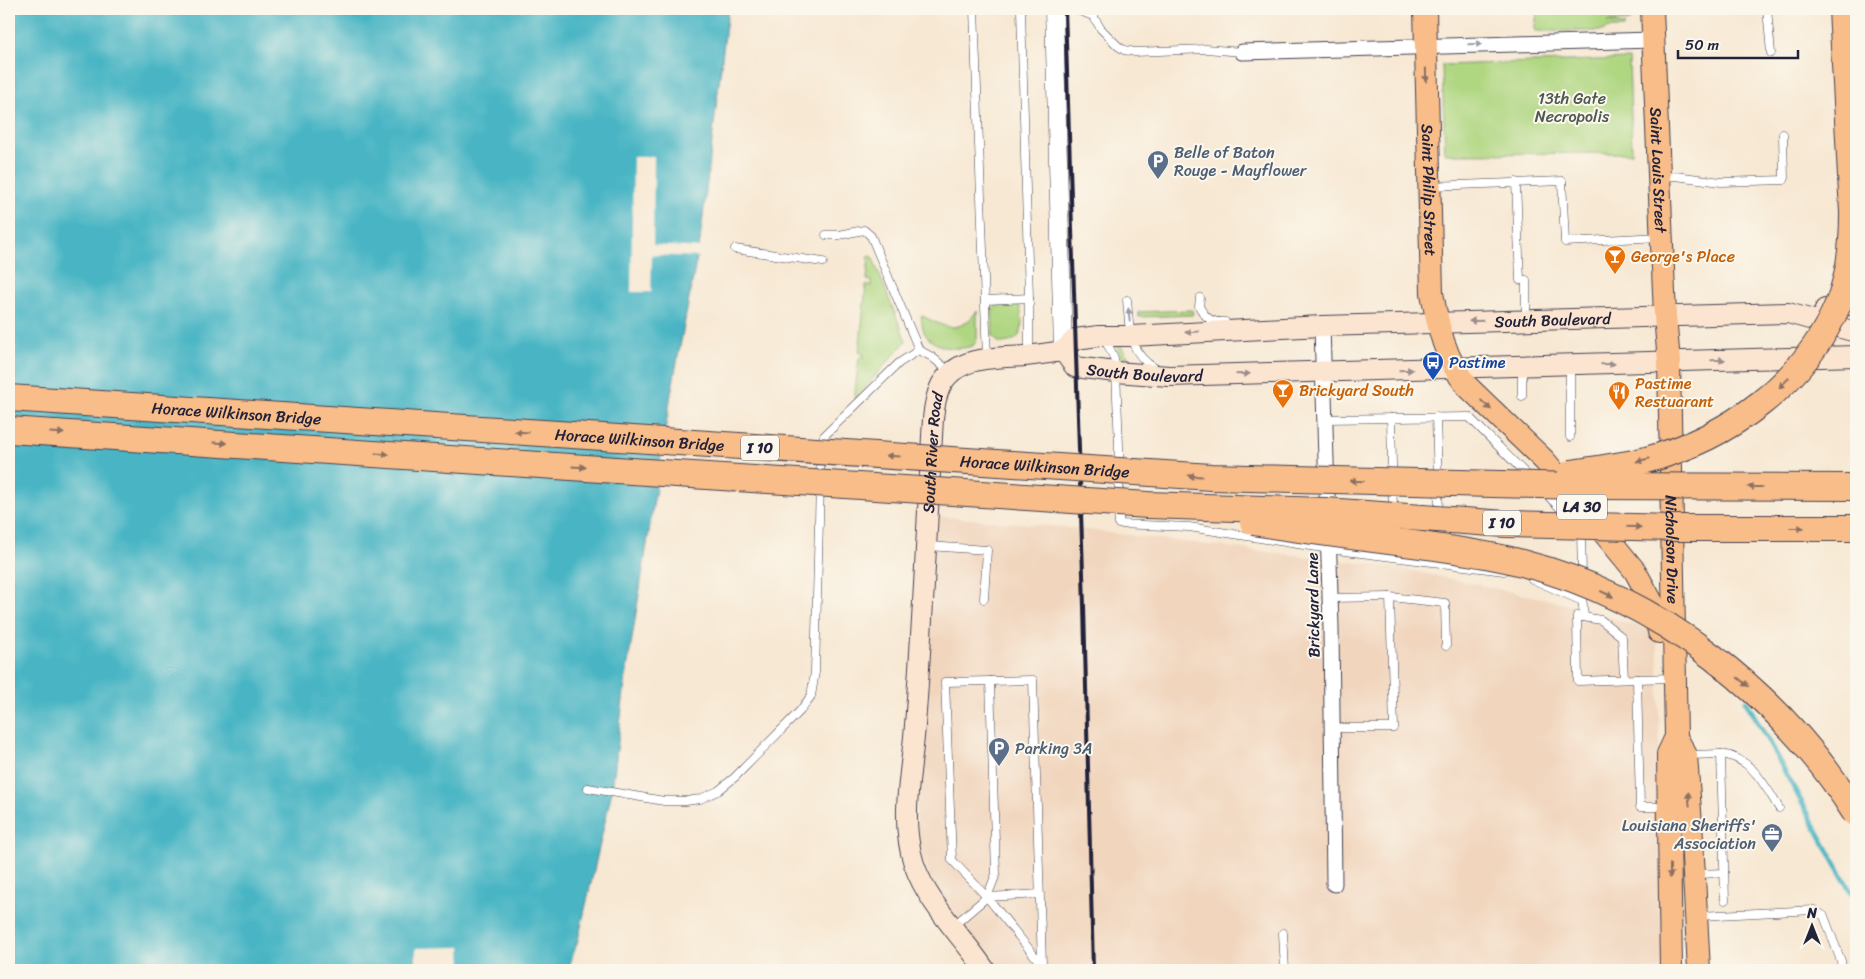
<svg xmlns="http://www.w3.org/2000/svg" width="1865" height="979" viewBox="0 0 1865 979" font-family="Sriracha,sans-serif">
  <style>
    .built { fill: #f1d5bd }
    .green { fill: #afd680; stroke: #687c5e }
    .water { fill: #48b5c4; stroke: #356c80 }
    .pier { fill: #f7e8d3 }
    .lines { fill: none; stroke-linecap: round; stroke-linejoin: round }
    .stream { stroke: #48b5c4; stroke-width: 5 }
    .service-casing { stroke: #424052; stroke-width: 9 }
    .minor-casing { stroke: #424052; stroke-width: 17 }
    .tertiary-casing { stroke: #424052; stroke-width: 19 }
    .secondary-casing { stroke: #424052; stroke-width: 22 }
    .primary-casing { stroke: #424052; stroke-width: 24 }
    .motorway-casing { stroke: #424052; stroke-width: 28 }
    .service { stroke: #fff; stroke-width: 8 }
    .minor { stroke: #fff; stroke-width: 15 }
    .tertiary { stroke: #fff; stroke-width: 18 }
    .secondary { stroke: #fce5d0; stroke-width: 20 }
    .primary { stroke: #f8bd89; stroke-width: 22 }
    .motorway { stroke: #f8bd89; stroke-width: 26 }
    .rail { stroke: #22223b; stroke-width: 4 }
    .motorway-bridge-casing { stroke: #424052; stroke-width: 28; stroke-linecap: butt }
    .motorway-bridge { stroke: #f8bd89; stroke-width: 26 }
    .oneway { fill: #9c9ca7 }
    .oneway2 { fill: #8d7062 }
    .oneway3 { fill: #9a8d8d }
    .labels { text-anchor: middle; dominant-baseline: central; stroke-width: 4; stroke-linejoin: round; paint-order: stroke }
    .shield { fill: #fbf7ec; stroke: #636270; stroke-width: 1 }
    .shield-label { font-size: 15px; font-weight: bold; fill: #22223b }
    .park-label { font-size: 16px; fill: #4c5850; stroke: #fbf7ec }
    .service-label { font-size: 16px; fill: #4e5e75; stroke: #fbf7ec; text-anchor: start }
    .street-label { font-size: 16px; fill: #22223b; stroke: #fbf7ec }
    .food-label { font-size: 16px; fill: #c56008; stroke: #fbf7ec; text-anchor: start }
    .transit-label { font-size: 16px; fill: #164399; stroke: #fbf7ec; text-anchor: start }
  </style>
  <rect width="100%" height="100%" fill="#fbf7ec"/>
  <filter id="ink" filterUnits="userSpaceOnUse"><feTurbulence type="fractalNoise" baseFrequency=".02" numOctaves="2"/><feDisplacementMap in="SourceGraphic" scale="10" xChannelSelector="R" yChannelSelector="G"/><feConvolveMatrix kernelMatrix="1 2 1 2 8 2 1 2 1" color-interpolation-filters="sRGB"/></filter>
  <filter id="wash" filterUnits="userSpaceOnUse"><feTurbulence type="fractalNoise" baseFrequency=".0096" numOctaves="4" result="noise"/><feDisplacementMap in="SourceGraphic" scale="20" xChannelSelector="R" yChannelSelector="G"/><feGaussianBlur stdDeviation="1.12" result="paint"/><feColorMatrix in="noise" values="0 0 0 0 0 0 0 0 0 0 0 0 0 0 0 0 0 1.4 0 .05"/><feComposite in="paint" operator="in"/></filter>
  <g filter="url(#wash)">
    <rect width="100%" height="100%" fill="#f7e8d3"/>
    <polygon class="built" points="934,516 1062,527 1400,568 1554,601 1655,631 1658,652 1659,700 1662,970 995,970 943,901 931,879 922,858 917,838 916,815 919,782 927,708"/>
    <g class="green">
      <path d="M 1537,9 L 1632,9 L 1632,19 L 1629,21 L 1607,22 L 1624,25 L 1624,28 L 1608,28 L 1602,31 L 1535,31 C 1534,23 1538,17 1537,9 Z"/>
      <polygon points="1629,59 1632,153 1445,154 1442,65"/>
      <polygon points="869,255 872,256 906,341 854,400 859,358 863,358 863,353 859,353 866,285 871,286 871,281 867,280"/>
      <path d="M 997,305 L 1017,305 L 1020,307 C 1024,327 1024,343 999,343 L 993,336 L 992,309 Z"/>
      <polygon points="1192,310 1193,314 1192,315 1139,317 1138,312"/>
      <path d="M 977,311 L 977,339 L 973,346 C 957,351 932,348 924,332 C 922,327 922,320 921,315 C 945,328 959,335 977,311 Z"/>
      <polygon points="1119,343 1131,361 1131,362 1123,361 1115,344"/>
    </g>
    <polygon class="water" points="9,9 728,9 700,241 671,394 626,676 612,791 578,940 568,970 9,970"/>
    <g class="pier">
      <polygon points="633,157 654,157 653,245 701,248 700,257 652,255 651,292 631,292"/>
      <polygon points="461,947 462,970 416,970 416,948"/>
    </g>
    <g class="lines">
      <polyline class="stream" points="1746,701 1856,901"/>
    </g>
  </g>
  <g filter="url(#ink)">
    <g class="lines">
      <g class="service-casing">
        <g id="service">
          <polyline points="974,9 987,358"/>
          <polyline points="1021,9 1029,298 1029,354"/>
          <polyline points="1075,9 1093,16 1101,29 1118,46 1124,50 1135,52 1206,49 1242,52"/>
          <polyline points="1767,9 1771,53"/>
          <polyline points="1660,177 1676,176 1721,182 1784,180 1783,134"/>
          <polyline points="1516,182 1520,280 1526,280 1526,319"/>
          <polyline points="1431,186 1562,181 1565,242 1660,237"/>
          <polyline points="826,235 839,235 864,230 871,236 919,350 932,357 950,372"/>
          <polyline points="735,249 823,262"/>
          <path d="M 1200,298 L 1199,306 C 1205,318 1212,323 1225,322"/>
          <polyline points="986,300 1029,298"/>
          <path d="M 1127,300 C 1130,329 1127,352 1156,369"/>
          <polyline points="1103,339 1109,347 1114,358 1116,372 1119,446 1119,524 1189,527 1329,549 1504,571"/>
          <polyline points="1522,366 1522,396"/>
          <polyline points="1436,417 1439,515"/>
          <polyline points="1391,418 1393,511"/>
          <polyline points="1325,419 1469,417 1530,478"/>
          <polyline points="1570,437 1570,365"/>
          <polyline points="1544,492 1571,519"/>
          <polyline points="1581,529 1582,577"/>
          <polyline points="928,546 987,550 984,599"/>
          <polyline points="1532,579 1582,601"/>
          <polyline points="1582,596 1584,617"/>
          <polyline points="1390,597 1445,603 1446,646"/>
          <polyline points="1330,598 1390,597 1394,728 1332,728"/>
          <polyline points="1624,679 1622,637 1601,620 1577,616 1578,681 1637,679"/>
          <path d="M 1721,754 C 1752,758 1764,784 1779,808"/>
          <polyline points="1689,755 1721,754 1725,900"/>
          <polyline points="588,788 664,801 686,801 700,799 718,791 735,777 800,711 811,696 815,672 821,446 824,436 899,363 919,350"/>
          <polyline points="1668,807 1640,807 1637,679 1673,678"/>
          <polyline points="1697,874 1724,873"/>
          <polyline points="987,897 996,874 990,681"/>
          <polyline points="1699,916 1814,910 1824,916 1841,961 1842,970"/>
          <polyline points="952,927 987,897 1042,965 1033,680 945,682 952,860 987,897 1040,894"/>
          <polyline points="1283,933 1285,970"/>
        </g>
      </g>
      <g class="minor-casing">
        <g id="minor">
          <polyline points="1242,52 1652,40"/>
          <polyline points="1322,326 1331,628 1334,884"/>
        </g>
      </g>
      <g class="tertiary-casing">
        <polyline id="tertiary" points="1054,9 1063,351"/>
      </g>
      <g class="secondary-casing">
        <g id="secondary">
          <polyline points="1825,309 1856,304"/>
          <path id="s1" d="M 1063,351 L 1075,367 L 1116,372 L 1169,376 L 1856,356"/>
          <path id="s2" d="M 1063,351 L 1075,339 L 1099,336 L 1131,336 L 1322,326 L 1788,313 L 1856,332"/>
          <path id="s3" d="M 985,970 C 962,935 928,905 914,864 C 899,818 912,771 915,725 C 923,623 927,521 933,419 C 934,408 936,395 941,385 C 958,355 996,358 1025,356 C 1038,355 1050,353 1063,351"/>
        </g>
      </g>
      <g class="primary-casing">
        <g id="primary">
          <path id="s4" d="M 1425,9 L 1432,293 C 1438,327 1445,359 1467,386 L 1545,461 L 1635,571 L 1653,604 L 1659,632"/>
          <path id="s5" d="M 1652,9 L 1665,316 L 1669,362 L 1676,737 L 1686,755 L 1692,839 L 1699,970"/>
          <polyline points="1671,970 1668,754 1676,737"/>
        </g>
      </g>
      <g class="motorway-casing">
        <polyline id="motorway" points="1842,9 1853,213"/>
      </g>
      <use href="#service" class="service"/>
      <use href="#minor" class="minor"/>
      <use href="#tertiary" class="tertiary"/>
      <use href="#secondary" class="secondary"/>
      <use href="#primary" class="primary"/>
      <use href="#motorway" class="motorway"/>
      <polyline class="rail" points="1065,9 1084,606 1093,970"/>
      <g class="motorway-bridge-casing">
        <g id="motorway-bridge">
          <path id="s6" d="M 9,398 L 1211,477 L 1578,486 L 1856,487"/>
          <polyline points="9,430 1148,505 1325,511 1506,524 1675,528 1856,528"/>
          <path d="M 1571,473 C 1596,469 1622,466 1646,460 C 1728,438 1806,383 1839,302 C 1850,274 1853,243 1853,213"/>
          <path d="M 1253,522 C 1309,531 1365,538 1421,545 C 1455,550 1489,554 1522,563 C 1659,598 1782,695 1856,814"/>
        </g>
      </g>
      <use href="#motorway-bridge" class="motorway-bridge"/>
    </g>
    <defs><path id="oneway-solid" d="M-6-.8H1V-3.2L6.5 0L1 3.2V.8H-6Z" transform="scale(1.25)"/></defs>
    <g class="oneway">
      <use href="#oneway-solid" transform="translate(1475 44) rotate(-2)"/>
      <use href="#oneway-solid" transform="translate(1129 315) rotate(-96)"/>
    </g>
    <g class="oneway2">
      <use href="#oneway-solid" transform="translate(1426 75) rotate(89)"/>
      <use href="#oneway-solid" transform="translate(1784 383) rotate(134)"/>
      <use href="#oneway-solid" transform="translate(1486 405) rotate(43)"/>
      <use href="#oneway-solid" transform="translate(522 432) rotate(-176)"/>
      <use href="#oneway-solid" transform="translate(57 433) rotate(4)"/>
      <use href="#oneway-solid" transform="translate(220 443) rotate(4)"/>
      <use href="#oneway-solid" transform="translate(382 454) rotate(4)"/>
      <use href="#oneway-solid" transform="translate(893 456) rotate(-176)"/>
      <use href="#oneway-solid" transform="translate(1643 460) rotate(166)"/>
      <use href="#oneway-solid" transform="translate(579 467) rotate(4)"/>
      <use href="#oneway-solid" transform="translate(1195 476) rotate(-176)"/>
      <use href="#oneway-solid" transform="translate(1357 481) rotate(-179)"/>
      <use href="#oneway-solid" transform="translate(1755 487) rotate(-180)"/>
      <use href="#oneway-solid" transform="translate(1634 527) rotate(2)"/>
      <use href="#oneway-solid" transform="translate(1797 528)"/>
      <use href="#oneway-solid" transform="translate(1607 594) rotate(25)"/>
      <use href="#oneway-solid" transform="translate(1743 682) rotate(39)"/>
      <use href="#oneway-solid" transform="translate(1689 799) rotate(-95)"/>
      <use href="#oneway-solid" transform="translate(1670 871) rotate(90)"/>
    </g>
    <g class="oneway3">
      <use href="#oneway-solid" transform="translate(1476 321) rotate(178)"/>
      <use href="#oneway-solid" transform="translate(1192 332) rotate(177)"/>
      <use href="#oneway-solid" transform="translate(1718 360) rotate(-2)"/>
      <use href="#oneway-solid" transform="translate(1608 364) rotate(-2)"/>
      <use href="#oneway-solid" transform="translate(1406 370) rotate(-2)"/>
      <use href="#oneway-solid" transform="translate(1243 374) rotate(-1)"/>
    </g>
  </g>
  <defs>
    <g id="parking-pin" transform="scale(1.125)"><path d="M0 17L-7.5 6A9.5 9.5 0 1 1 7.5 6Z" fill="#5c6f8a" stroke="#fbf7ec"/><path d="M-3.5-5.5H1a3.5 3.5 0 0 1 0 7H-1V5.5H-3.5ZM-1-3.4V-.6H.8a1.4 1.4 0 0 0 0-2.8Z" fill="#fff"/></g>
    <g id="bar-pin" transform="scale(1.125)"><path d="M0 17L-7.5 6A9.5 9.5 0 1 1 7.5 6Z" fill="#e8710a" stroke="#fbf7ec"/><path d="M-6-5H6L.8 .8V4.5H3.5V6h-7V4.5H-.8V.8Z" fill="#fff"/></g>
    <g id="bus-pin" transform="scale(1.125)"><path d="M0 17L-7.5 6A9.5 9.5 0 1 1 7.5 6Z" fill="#1a4fb4" stroke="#fbf7ec"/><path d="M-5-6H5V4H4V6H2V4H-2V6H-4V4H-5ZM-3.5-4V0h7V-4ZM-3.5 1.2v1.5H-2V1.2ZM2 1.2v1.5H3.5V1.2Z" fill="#fff"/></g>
    <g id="restaurant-pin" transform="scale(1.125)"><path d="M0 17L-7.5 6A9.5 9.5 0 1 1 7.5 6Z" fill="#e8710a" stroke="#fbf7ec"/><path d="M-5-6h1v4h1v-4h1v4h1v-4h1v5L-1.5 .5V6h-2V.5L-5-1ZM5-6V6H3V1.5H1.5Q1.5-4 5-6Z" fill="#fff"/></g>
    <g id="office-pin" transform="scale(1.125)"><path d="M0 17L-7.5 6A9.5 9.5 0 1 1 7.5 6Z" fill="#5c6f8a" stroke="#fbf7ec"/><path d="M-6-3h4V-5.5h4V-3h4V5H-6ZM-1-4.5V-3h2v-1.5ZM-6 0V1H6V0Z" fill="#fff"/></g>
  </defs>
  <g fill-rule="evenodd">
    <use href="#parking-pin" x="1158" y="161"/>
    <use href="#bar-pin" x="1615" y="256"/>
    <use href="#bus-pin" x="1433" y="362"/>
    <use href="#bar-pin" x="1283" y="390"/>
    <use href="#restaurant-pin" x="1619" y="392"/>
    <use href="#parking-pin" x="999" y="748"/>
    <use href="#office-pin" x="1772" y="834"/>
  </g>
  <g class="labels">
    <g class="shield">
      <rect x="741" y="435.5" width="38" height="25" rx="4"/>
      <rect x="1557" y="494.5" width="50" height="25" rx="4"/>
      <rect x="1483" y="510.5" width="38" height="25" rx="4"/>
    </g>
    <g class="shield-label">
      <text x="760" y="448">I 10</text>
      <text x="1582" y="507">LA 30</text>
      <text x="1502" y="523">I 10</text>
    </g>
    <g class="park-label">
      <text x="1572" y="98">13th Gate<tspan x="1572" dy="18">Necropolis</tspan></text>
    </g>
    <g class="service-label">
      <text x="1174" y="152">Belle of Baton<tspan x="1174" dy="18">Rouge - Mayflower</tspan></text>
      <text x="1015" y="748">Parking 3A</text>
      <text x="1756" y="825" text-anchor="end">Louisiana Sheriffs'<tspan x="1756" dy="18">Association</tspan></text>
    </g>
    <g class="street-label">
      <text stroke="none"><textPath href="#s5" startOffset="161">Saint Louis Street</textPath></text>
      <text stroke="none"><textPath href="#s4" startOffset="181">Saint Philip Street</textPath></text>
      <text stroke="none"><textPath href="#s2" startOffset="495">South Boulevard</textPath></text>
      <text stroke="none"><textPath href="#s1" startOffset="90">South Boulevard</textPath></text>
      <text stroke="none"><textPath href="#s6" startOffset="228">Horace Wilkinson Bridge</textPath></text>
      <text stroke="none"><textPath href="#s6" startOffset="632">Horace Wilkinson Bridge</textPath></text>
      <text stroke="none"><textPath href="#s3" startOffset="541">South River Road</textPath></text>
      <text stroke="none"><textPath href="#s6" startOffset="1038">Horace Wilkinson Bridge</textPath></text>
      <text stroke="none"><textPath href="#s5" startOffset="541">Nicholson Drive</textPath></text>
      <text transform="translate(1313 605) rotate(-91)">Brickyard Lane</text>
    </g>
    <g class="food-label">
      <text x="1631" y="256">George's Place</text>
      <text x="1635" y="383">Pastime<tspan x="1635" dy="18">Restuarant</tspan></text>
      <text x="1299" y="390">Brickyard South</text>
    </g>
    <g class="transit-label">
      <text x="1449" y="362">Pastime</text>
    </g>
  </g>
  <rect width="1865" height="979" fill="none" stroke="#fbf7ec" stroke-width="30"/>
  <g transform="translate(1812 926)" stroke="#fbf7ec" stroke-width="4" paint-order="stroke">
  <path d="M0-4L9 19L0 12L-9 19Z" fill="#22223b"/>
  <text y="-8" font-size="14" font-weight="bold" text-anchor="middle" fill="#22223b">N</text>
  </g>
  <path d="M1678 50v8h120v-8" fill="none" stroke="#22223b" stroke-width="2.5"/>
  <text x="1685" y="50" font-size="15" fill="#22223b" stroke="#fbf7ec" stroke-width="4" paint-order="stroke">50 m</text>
</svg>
